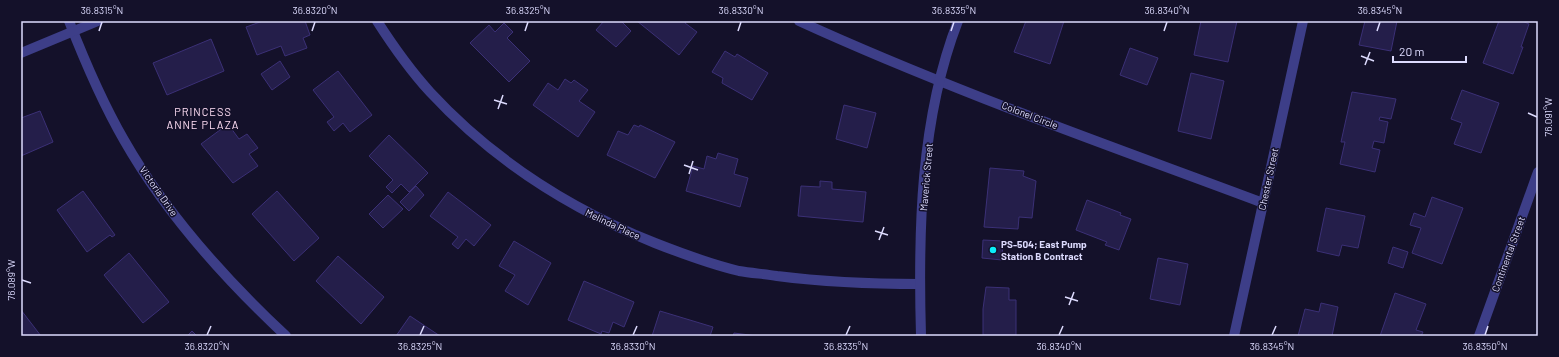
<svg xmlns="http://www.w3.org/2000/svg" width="1559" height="357" viewBox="0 0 1559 357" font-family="Barlow,sans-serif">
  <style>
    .building { fill: #241e4a; stroke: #3b3076 }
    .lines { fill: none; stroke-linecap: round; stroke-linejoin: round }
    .street { stroke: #3d3e88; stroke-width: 10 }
    .ticks { fill: none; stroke: #dddbfe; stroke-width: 1.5 }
    .poi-dot { fill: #0beefa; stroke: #14112a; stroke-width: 1.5 }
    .labels { text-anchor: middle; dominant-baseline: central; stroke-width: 3; stroke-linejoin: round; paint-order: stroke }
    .street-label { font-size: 10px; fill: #dddbfe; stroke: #14112a }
    .poi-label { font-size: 10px; font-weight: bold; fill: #dddbfe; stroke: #14112a; text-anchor: start }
    .neighbourhood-label { font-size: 11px; letter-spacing: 1px; fill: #feddf4; stroke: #14112a }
    .neatline { fill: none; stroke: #dddbfe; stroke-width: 1.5 }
    .ticks-label { font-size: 10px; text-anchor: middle; fill: #dddbfe }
  </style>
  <rect width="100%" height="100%" fill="#14112a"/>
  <g class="building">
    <polygon points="263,21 305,21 310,35 303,38 307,48 285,56 281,46 257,55 246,27"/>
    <polygon points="604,21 621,21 631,31 616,47 596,30"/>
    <polygon points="637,21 686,21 685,23 697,32 679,55"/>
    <polygon points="1026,21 1064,21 1050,64 1014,52"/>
    <polygon points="1201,21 1237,21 1228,62 1194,55"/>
    <polygon points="1365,21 1397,21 1391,51 1359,45"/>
    <polygon points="1499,21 1522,21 1529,24 1521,47 1523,47 1513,74 1483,63"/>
    <polygon points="504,23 513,32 507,38 530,61 509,82 470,43 489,25 495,32"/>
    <polygon points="211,39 224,71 167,95 153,63"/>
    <polygon points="1130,48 1158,58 1147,85 1120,75"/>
    <polygon points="725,51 735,57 737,54 768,73 752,100 722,83 723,78 712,72"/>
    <polygon points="280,61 290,77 272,90 261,74"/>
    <polygon points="338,71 372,115 350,132 343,123 334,131 327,122 334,117 313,90"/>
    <polygon points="1191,73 1224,81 1211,139 1178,131"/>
    <polygon points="565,79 571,83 574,80 588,90 579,101 595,112 578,137 533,105 548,83 558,90"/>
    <polygon points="1462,90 1499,103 1481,153 1454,144 1462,123 1451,119"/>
    <polygon points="1352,92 1396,99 1391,119 1380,117 1379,120 1388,122 1384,143 1374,141 1372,148 1380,150 1375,172 1340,164 1345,142 1341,142"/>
    <polygon points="844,105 876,113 867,148 836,139"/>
    <polygon points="40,111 53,142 21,156 21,118"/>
    <polygon points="228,124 239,139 247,134 258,148 249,154 258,166 233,183 201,144"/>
    <polygon points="634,125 639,127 640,125 675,142 655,178 607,155 618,131 628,135"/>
    <polygon points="389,135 428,173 409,192 401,184 392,193 386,187 393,180 369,156"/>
    <polygon points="718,153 738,159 734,174 748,178 740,207 686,191 693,166 704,169 707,156 716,159"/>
    <polygon points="990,168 1024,171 1023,176 1036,181 1032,218 1019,217 1018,229 984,227"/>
    <polygon points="820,181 832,182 832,189 866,192 863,222 798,216 801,186 820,187"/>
    <polygon points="416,186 424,195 409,211 400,202"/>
    <polygon points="83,191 115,235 112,237 110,235 87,252 57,210"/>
    <polygon points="277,191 319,238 294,261 252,214"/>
    <polygon points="448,192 491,225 474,246 466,239 458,249 452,244 458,237 430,216"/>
    <polygon points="388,195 403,209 383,228 369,214"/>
    <polygon points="1432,197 1463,208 1442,264 1412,253 1421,228 1410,225 1414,213 1425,217"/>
    <polygon points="1087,200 1121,213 1120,215 1131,219 1119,250 1105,245 1107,242 1076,230"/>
    <polygon points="1326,208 1365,216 1358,248 1342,245 1339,256 1317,251"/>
    <polygon points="983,240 1003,241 1002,260 982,258"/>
    <polygon points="514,241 551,263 528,305 505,291 515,275 499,266"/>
    <polygon points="1393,247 1408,252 1403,268 1388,263"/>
    <polygon points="129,253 169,302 143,323 104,275"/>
    <polygon points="338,256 384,297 361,324 316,281"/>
    <polygon points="1158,258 1188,264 1180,305 1150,299"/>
    <polygon points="584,281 634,302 624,327 613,322 609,333 602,331 601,334 568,320"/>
    <polygon points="986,287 1009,288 1009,300 1016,300 1016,335 983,335 983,309"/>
    <polygon points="1395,293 1426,304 1416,330 1423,332 1421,336 1380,336"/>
    <polygon points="1321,303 1338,307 1332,336 1298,336 1305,309 1319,312"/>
    <polygon points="21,310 41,336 21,336"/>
    <polygon points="660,311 713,327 710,336 652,336"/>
    <polygon points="410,316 440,336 396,336"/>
    <polygon points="192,331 197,336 187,336"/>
    <polygon points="734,333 757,336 733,336"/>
  </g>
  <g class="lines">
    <g class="street">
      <path d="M 69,21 C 85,62 102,102 124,140 C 166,214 224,278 286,336"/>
      <path d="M 377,21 C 393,46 410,70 430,92 C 493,160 570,209 655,243 C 683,254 710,264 739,271 C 751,273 764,274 777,276 C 824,282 872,284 920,284"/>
      <path d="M 799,21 C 950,90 1108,145 1263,203"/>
      <polyline points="21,53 98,21"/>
      <path d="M 921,336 C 918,232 920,119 958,21"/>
      <polyline points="1234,336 1303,21"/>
      <polyline points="1479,336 1538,172"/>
    </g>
  </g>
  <path class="ticks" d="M 99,31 L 102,22M 312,31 L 315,22M 525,31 L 528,22M 738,31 L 741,22M 951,31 L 954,22M 1164,31 L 1167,22M 1377,31 L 1380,22M 1361,56 L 1374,61M 1365,65 L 1370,52M 494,100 L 507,104M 498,109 L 503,95M 1528,113 L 1537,117M 684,165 L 698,170M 689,174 L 693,161M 875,231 L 888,235M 879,240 L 884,227M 22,280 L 31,283M 1065,297 L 1078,301M 1069,305 L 1074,292M 207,335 L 211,326M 420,335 L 424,326M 633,335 L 637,326M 846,335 L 850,326M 1059,335 L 1063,326M 1272,335 L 1276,326M 1485,335 L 1488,326"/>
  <circle class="poi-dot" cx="993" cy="250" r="4"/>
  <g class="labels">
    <g class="street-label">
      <text transform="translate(1030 115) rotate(21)">Colonel Circle</text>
      <text transform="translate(926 177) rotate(-85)">Maverick Street</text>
      <text transform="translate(1268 179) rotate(-78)">Chester Street</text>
      <text transform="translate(159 191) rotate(55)">Victoria Drive</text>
      <text transform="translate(613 224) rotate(25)">Melinda Place</text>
      <text transform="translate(1508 254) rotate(-70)">Continental Street</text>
    </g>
    <g class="poi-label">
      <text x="1001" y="244">PS-504; East Pump<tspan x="1001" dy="12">Station B Contract</tspan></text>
    </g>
    <g class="neighbourhood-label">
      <text x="203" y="111">PRINCESS<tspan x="203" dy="13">ANNE PLAZA</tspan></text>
    </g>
  </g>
  <rect width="1559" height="357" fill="none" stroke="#14112a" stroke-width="44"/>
  <path d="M1393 56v6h73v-6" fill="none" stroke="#dddbfe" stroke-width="2"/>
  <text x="1399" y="56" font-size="12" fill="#dddbfe" stroke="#14112a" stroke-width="3" paint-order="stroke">20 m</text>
  <rect x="22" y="22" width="1515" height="313" class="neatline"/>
  <g class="ticks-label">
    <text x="102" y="14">36.8315°N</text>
    <text x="315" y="14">36.8320°N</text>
    <text x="528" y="14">36.8325°N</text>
    <text x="741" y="14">36.8330°N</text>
    <text x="954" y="14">36.8335°N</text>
    <text x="1167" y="14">36.8340°N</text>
    <text x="1380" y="14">36.8345°N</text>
    <text transform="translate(1548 117) rotate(-90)" y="4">76.091°W</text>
    <text transform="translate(11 280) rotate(-90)" y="4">76.089°W</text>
    <text x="207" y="350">36.8320°N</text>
    <text x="420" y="350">36.8325°N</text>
    <text x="633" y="350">36.8330°N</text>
    <text x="846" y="350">36.8335°N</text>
    <text x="1059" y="350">36.8340°N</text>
    <text x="1272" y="350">36.8345°N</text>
    <text x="1485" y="350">36.8350°N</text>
  </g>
</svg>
